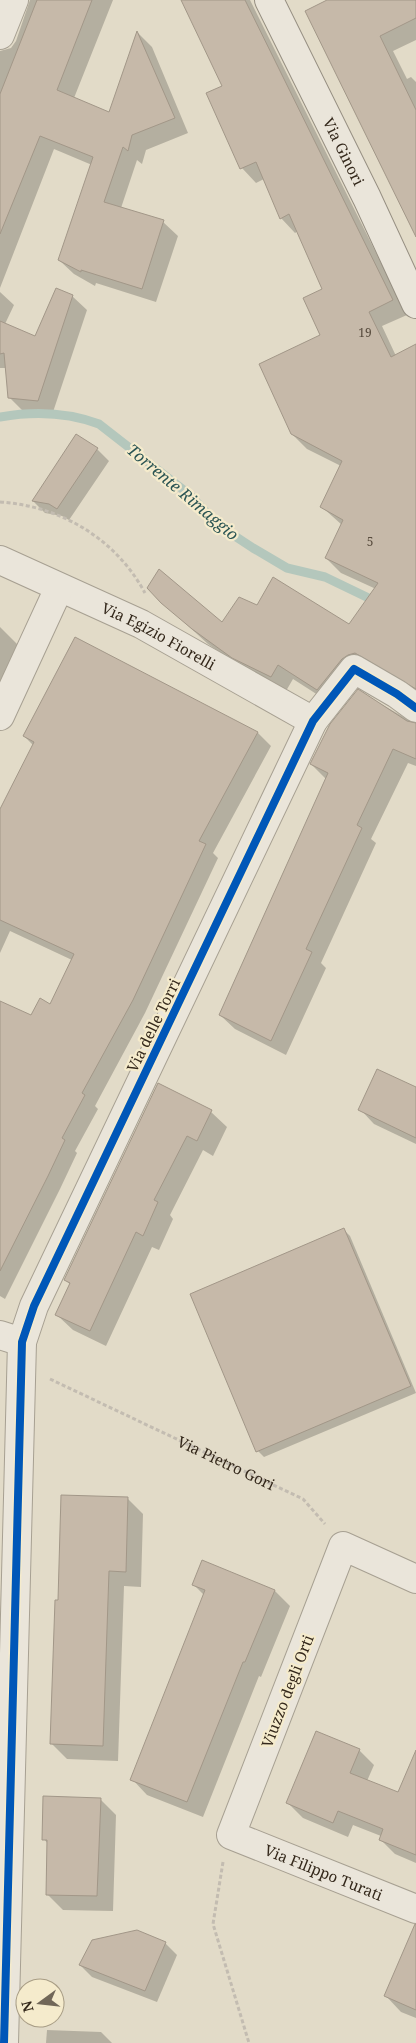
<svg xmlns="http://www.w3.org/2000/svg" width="416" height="2043" viewBox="0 0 416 2043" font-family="'Noto Serif',serif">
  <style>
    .shadow { fill: #0003 }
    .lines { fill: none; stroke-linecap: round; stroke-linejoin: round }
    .stream { stroke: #b4c7bc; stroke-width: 9 }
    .building { fill: #c6b9a9; stroke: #a29788 }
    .street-casing { stroke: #a7a092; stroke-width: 30 }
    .secondary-casing { stroke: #968f82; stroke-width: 30 }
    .path { stroke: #c3bcb1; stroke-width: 3; stroke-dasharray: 4 2.5; stroke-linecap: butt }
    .street { stroke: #eae5da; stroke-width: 28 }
    .secondary { stroke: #eae5da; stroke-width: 28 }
    .cycleway-casing { stroke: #f5ebcc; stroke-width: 11 }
    .cycleway { stroke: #0057b8; stroke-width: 8 }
    .labels { text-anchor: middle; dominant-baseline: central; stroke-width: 4.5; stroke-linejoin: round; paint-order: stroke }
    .number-label { font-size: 12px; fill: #584c3e }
    .street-label { font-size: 15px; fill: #34281b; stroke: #f5ebcc }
    .water-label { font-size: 16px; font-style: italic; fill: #2a5453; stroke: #f5ebcc }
  </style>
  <rect width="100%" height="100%" fill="#e2dbc8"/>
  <g class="shadow">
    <polygon points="30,0 113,0 74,98 110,114 138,33 152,47 188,133 146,150 142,164 137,160 121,208 163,222 178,236 156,302 96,283 95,286 74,274 59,260 92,165 54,149 0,288 0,51 11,48 16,41"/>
    <polygon points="182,0 250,0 407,315 382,326 396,356 416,351 416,692 371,668 332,704 293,679 286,691 248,672 208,644 162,602 222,624 258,607 350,626 376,589 341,573 326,558 342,525 322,507 341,466 307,449 292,434 322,335 324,290 298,231 295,233 281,218 264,179 256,183 242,168 224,87"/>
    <polygon points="330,0 416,0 416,40 393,51 407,79 411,77 416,82 416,232"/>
    <polygon points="0,292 14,305 5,324 36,338 72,296 87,310 52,415 24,412 9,397 7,368 0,368"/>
    <polygon points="76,435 97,449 109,461 69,520 62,516 45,513 33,501"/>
    <polygon points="0,627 20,647 0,686"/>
    <polygon points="75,639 258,733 271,746 213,853 218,858 145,1013 95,1106 98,1109 75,1151 77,1153 60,1189 5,1299 0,1296 0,1002 31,1017 50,1005 72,960 10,931 0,953 0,812 34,746 24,736"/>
    <polygon points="358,691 416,724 416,766 408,763 371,839 376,843 321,963 326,968 286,1055 235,1029 220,1015 326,779 311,764"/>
    <polygon points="158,1085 211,1112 227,1127 213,1156 203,1150 170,1215 173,1219 159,1250 152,1247 106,1346 73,1330 57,1315 71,1285 65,1280"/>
    <polygon points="416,1089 416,1144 374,1124 360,1109"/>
    <polygon points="344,1230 350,1236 416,1393 264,1457 258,1451"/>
    <polygon points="127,1498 143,1514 141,1587 124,1586 118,1761 67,1759 51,1743 59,1601"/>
    <polygon points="194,1585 275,1591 290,1606 261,1677 259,1676 203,1817 147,1795 132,1779 204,1595"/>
    <polygon points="359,1750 374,1765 367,1781 398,1794 416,1787 416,1863 395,1854 380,1839 381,1836 353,1825 348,1837 303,1818 288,1803"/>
    <polygon points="100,1799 116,1815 113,1911 63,1910 47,1894 48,1844 44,1839"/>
    <polygon points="165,1943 177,1955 157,2002 92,1977 80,1965"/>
    <polygon points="416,1949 416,2018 401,2012 386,1996"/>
    <polygon points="47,2030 101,2032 112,2043 46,2043"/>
  </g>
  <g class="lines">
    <path class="stream" d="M 0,417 C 34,411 67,412 99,424 L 190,495 L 218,525 L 253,548 L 287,568 L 325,577 L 379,603"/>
  </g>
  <g class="building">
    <polygon points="37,0 92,0 57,90 109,112 137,31 175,118 132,135 128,151 123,147 104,202 164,220 142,289 81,270 81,272 58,260 93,157 40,136 0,234 0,94"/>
    <polygon points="181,0 245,0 393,300 369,312 391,357 416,344 416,689 355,653 348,655 342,659 317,690 278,665 271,677 232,658 192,629 161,603 147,588 159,569 222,622 239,597 257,605 273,577 349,624 378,583 325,558 343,520 320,507 342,461 291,434 259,364 320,335 303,298 322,289 289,214 280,219 256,162 240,169 206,93 222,86"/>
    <polygon points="327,0 416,0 416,18 380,36 416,110 416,237 305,11"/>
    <polygon points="56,288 73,295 38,401 8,398 4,353 0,354 0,321 35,336"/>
    <polygon points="76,434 98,448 57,509 49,504 32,501"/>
    <polygon points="75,637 258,732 199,841 206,844 133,1000 82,1093 85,1095 62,1138 65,1140 48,1176 0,1271 0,1001 31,1015 40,998 50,1004 74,954 0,920 0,809 34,742 23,736"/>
    <polygon points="358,689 407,721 416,723 416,759 393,749 357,825 362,828 306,949 312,952 271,1041 219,1015 328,773 310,764 330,724"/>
    <polygon points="377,1069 416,1087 416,1138 358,1110"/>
    <polygon points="158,1083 212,1110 197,1141 187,1136 154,1200 158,1202 143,1236 136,1232 90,1331 55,1315 70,1283 64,1280"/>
    <polygon points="344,1228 411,1386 256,1452 190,1294"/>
    <polygon points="61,1495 128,1497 126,1572 109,1571 103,1746 50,1744 55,1600 58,1600"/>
    <polygon points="202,1560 275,1590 245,1662 243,1662 187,1802 130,1780 205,1590 192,1585"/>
    <polygon points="316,1731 360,1749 350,1773 398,1792 416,1750 416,1855 379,1840 383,1829 338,1811 333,1823 286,1803"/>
    <polygon points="43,1796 101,1798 97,1896 46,1895 47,1840 42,1840"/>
    <polygon points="415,1924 416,1924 416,2010 384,1996"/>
    <polygon points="137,1930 166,1942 145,1991 79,1965 92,1940"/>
  </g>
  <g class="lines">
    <g class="street-casing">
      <g id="street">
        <polyline points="0,35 14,0"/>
        <path id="s2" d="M 0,560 L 141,624 L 313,721"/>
        <polyline points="0,716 59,588"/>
        <polyline points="0,1335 22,1342"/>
        <path id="s3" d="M 416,1579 L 343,1546 L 231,1835 L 416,1909"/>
        <polyline points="4,2043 22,1342 34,1306 313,721 354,669 397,694 416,708"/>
      </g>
    </g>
    <g class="secondary-casing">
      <g id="secondary">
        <path id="s4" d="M 269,0 L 367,198 L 416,304"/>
      </g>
    </g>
    <g class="path">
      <path d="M 0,502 C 61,506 116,539 145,593"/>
      <path id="s1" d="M 50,1379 L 303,1499 L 325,1524"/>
      <polyline points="223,1862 213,1924 249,2043"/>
    </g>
    <use href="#street" class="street"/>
    <use href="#secondary" class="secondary"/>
    <g class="cycleway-casing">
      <polyline id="cycleway" points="4,2043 22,1342 34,1306 313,721 354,669 397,694 416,708"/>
    </g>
    <use href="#cycleway" class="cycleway"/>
  </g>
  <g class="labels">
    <g class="number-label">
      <text x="365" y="332">19</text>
      <text x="370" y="541">5</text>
    </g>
    <g class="street-label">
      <text stroke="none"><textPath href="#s4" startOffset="169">Via Ginori</textPath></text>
      <text stroke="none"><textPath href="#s2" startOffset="176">Via Egizio Fiorelli</textPath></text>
      <text transform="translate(153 1025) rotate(-64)">Via delle Torri</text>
      <text stroke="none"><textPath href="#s1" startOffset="195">Via Pietro Gori</textPath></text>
      <text transform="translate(287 1691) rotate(-69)">Viuzzo degli Orti</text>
      <text stroke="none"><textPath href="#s3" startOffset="490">Via Filippo Turati</textPath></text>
    </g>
    <g class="water-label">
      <text transform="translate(183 492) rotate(40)">Torrente Rimaggio</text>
    </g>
  </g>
  <g transform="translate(40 2003) rotate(255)"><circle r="24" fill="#f5ebcc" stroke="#a89d85"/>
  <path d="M0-4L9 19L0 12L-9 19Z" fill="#716758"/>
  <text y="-8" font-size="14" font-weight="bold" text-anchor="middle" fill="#34281b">N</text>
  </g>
</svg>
